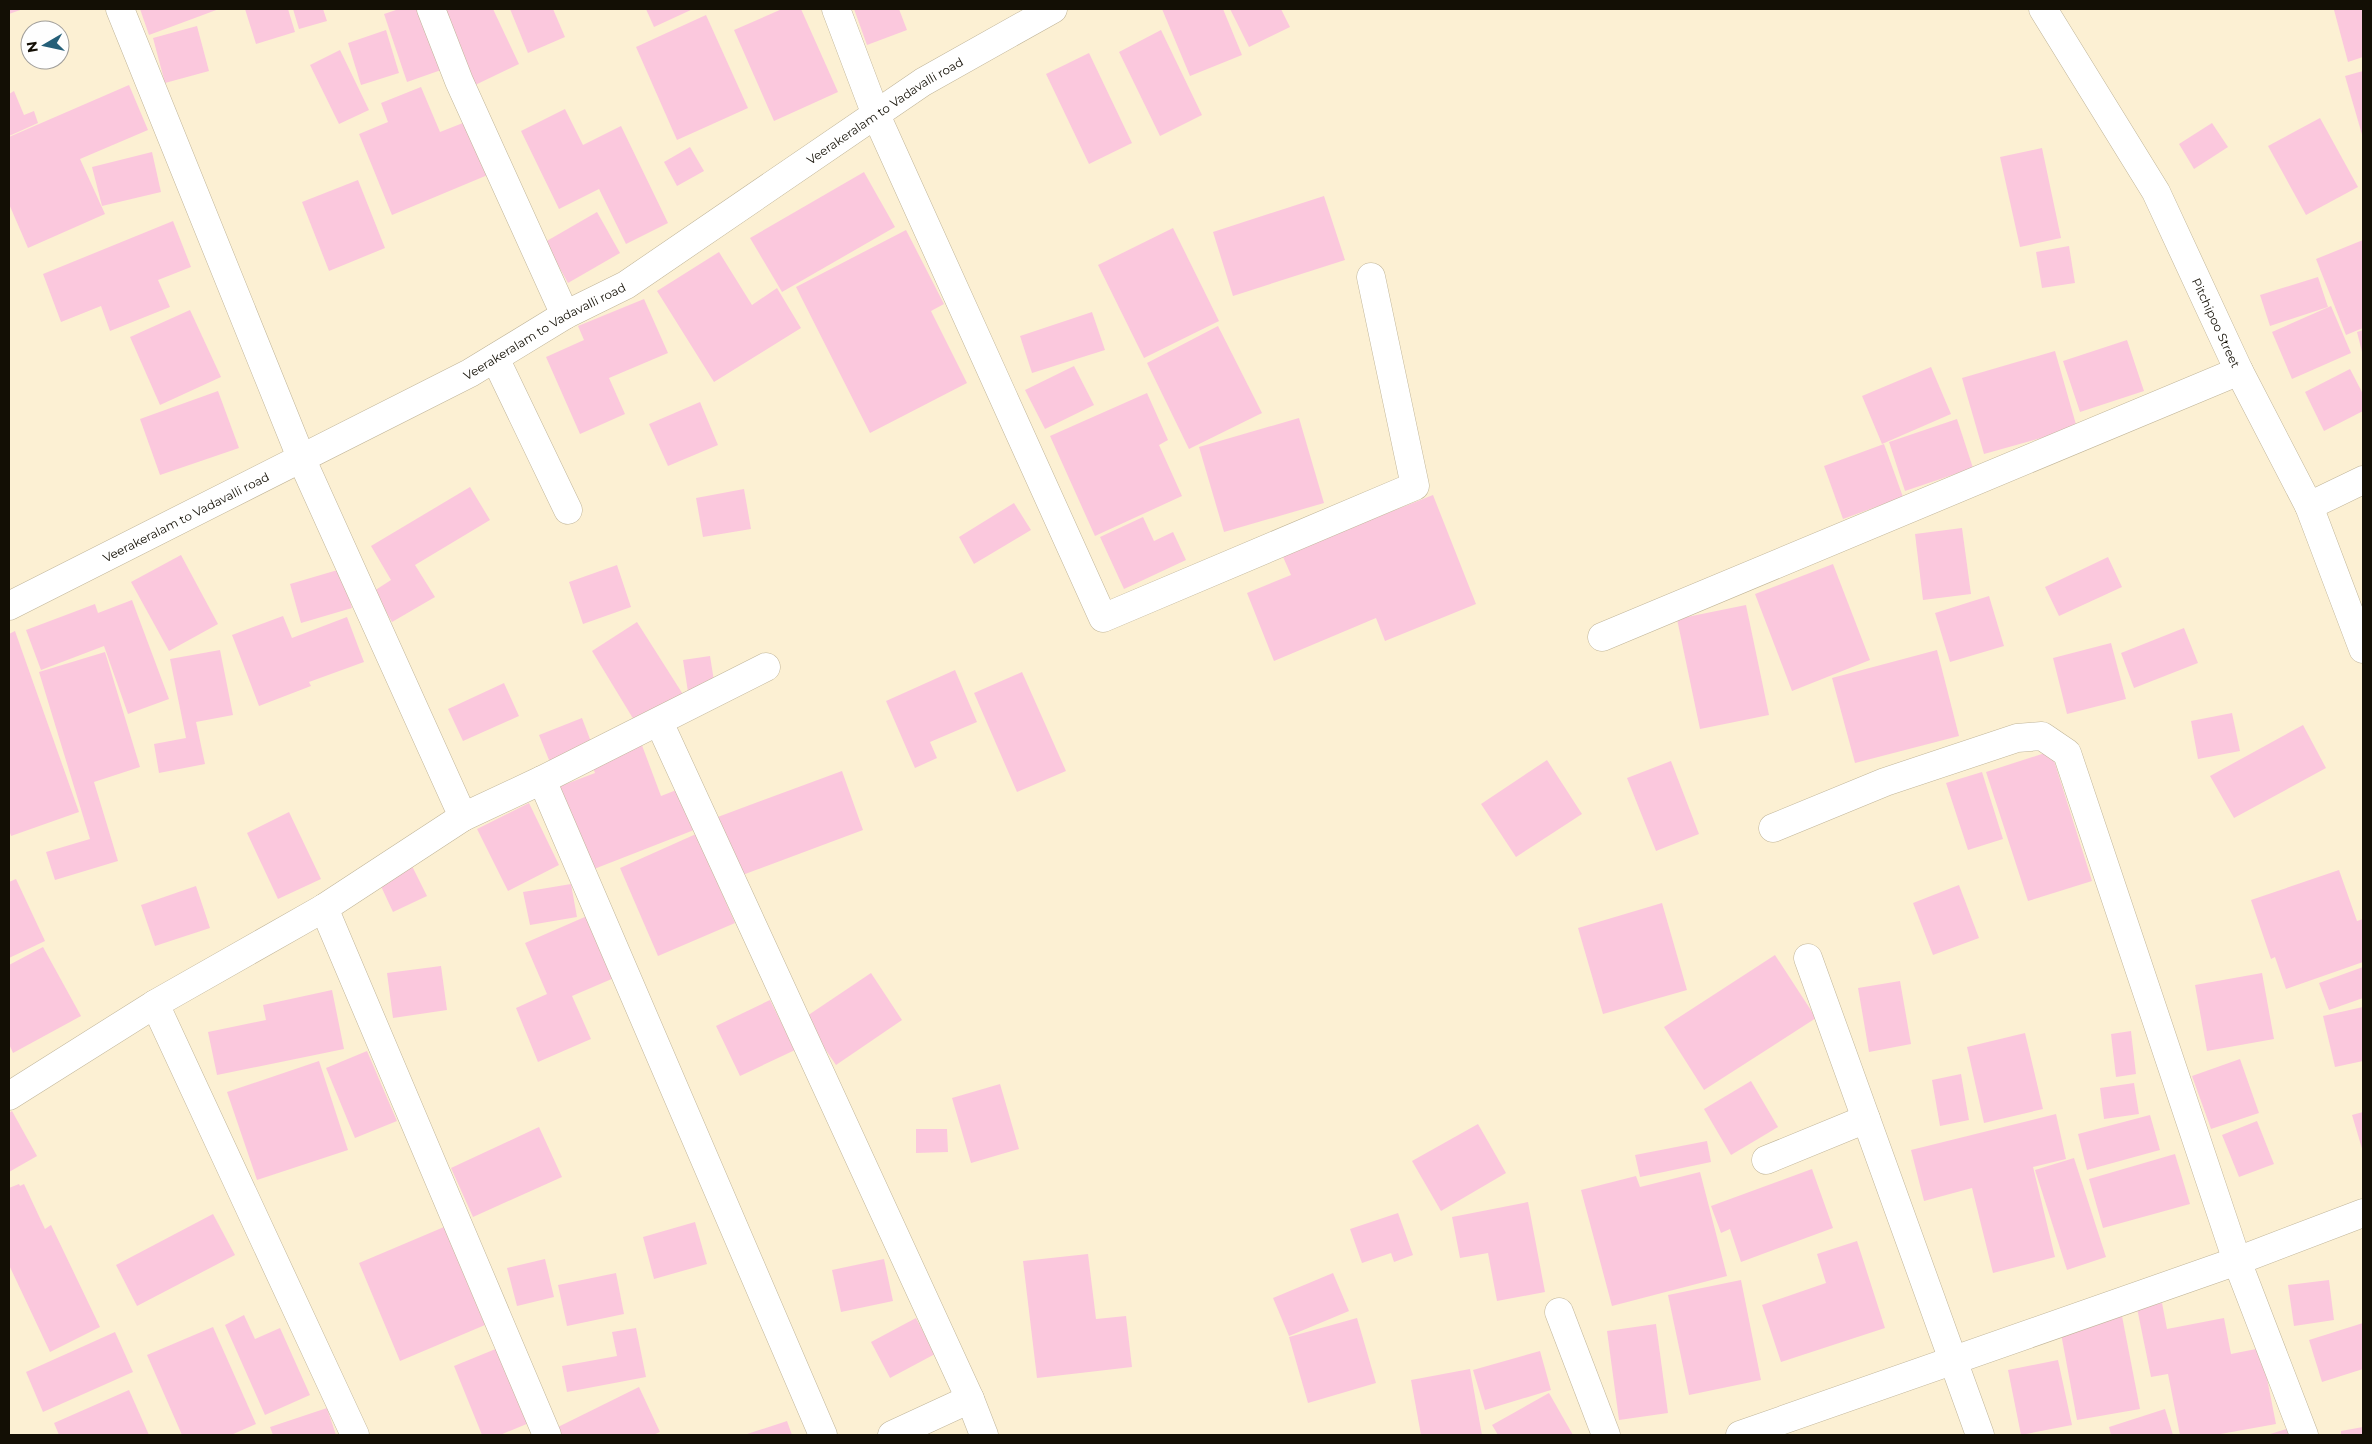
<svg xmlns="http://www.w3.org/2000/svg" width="2372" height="1444" viewBox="0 0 2372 1444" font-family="Montserrat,sans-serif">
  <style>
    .building { fill: #fbc8dd }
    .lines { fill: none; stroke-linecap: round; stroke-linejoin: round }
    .minor-casing { stroke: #c0b599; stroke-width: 29 }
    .tertiary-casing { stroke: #c0b599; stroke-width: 29 }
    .minor { stroke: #fff; stroke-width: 28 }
    .tertiary { stroke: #fff; stroke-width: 28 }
    .labels { text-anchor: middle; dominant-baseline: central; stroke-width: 4; stroke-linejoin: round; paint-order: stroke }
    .street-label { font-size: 12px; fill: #130f05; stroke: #fefefe }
  </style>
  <rect width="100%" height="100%" fill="#fcf0d3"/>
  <g class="building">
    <polygon points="9,9 23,9 9,14"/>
    <polygon points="140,9 219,9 149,35"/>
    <polygon points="245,9 288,9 295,32 256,44"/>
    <polygon points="293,9 323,9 327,21 299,29"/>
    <polygon points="399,9 424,9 444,69 407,82 384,14"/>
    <polygon points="434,9 493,9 519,64 471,87"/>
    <polygon points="510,9 553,9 565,37 528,53"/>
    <polygon points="646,9 693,9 654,27"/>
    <polygon points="782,9 801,9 838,92 774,121 734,30"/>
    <polygon points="854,9 899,9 907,30 867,45"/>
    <polygon points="1162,9 1223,9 1242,55 1190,76"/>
    <polygon points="1230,9 1281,9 1290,27 1249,47"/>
    <polygon points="2338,9 2363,9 2363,57 2348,62 2334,10"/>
    <polygon points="706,15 748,108 677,140 636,47"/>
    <polygon points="197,26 209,71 165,83 153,38"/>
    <polygon points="386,30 399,73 361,85 348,43"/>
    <polygon points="1161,30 1202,115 1160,136 1119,52"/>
    <polygon points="340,50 369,110 339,124 310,65"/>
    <polygon points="1089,53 1132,143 1089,164 1046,74"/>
    <polygon points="2363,71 2363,138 2345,76"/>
    <polygon points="129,85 148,130 80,159 105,214 28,248 9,204 9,137"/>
    <polygon points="421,87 440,132 468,121 490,174 392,215 359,134 388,122 381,103"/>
    <polygon points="14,91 24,115 34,111 38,123 9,136 9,94"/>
    <polygon points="565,109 583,145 621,126 668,223 626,244 599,189 559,209 521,131"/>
    <polygon points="2320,118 2358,187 2306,215 2268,146"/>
    <polygon points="2212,123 2228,147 2194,169 2179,144"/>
    <polygon points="690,147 704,171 677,186 664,162"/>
    <polygon points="2042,148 2061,238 2020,247 2000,157"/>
    <polygon points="152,152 161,192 102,206 92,167"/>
    <polygon points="864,172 895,227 782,292 750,238"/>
    <polygon points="358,180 385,248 329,271 302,202"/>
    <polygon points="1324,196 1345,260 1233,296 1213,232"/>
    <polygon points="597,212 620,253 568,283 545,242"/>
    <polygon points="173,221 191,267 158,280 170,307 110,331 101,306 61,322 43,274"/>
    <polygon points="1173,228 1219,321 1144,358 1098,265"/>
    <polygon points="906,230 944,304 931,311 967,383 870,433 796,287"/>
    <polygon points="2363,240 2363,328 2346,335 2316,259"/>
    <polygon points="2069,246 2075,283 2042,288 2036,252"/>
    <polygon points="719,252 752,305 777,288 801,328 714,382 657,291"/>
    <polygon points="2318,277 2328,307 2270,326 2260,295"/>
    <polygon points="644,299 668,353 609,378 625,414 580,434 546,357 584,340 578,326"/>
    <polygon points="2331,306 2351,353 2292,379 2272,332"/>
    <polygon points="190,310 221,377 160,405 130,337"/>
    <polygon points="1092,312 1105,350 1032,373 1020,336"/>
    <polygon points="1218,326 1262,413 1189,449 1147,363"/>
    <polygon points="2363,330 2363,356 2357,332"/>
    <polygon points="2127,340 2144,391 2080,412 2063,361"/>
    <polygon points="2055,351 2077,428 1984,454 1962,378"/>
    <polygon points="1074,366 1094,405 1045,429 1025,390"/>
    <polygon points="1931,367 1951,414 1882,444 1862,396"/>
    <polygon points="2350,369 2363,394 2363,411 2324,431 2305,392"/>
    <polygon points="218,391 239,448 160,475 140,419"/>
    <polygon points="1147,393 1168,440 1159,445 1182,496 1095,536 1050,436"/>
    <polygon points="700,402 718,445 668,466 649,424"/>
    <polygon points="1299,418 1324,503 1224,532 1199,447"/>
    <polygon points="1957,419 1973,468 1905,491 1889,442"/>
    <polygon points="1884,444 1903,497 1843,519 1824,466"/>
    <polygon points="470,487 490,520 415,565 435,597 392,622 374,591 391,580 371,546"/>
    <polygon points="744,489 751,529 703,537 696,498"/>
    <polygon points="1433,495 1476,604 1385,641 1376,618 1274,661 1247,593 1291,575 1280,550 1327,537"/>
    <polygon points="1014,503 1031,530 974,564 959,537"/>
    <polygon points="1143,517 1154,541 1173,532 1186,560 1124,589 1100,537"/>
    <polygon points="1962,528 1971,594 1923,600 1915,534"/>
    <polygon points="181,555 218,624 169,651 131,582"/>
    <polygon points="2108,557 2122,587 2059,616 2045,587"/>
    <polygon points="1833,564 1870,660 1792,691 1755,594"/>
    <polygon points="617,565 631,607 583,624 569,582"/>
    <polygon points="341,569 352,608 301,623 290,584"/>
    <polygon points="1989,596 2004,646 1950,662 1935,613"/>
    <polygon points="132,600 169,699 128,714 104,646 41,670 26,630 95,604 98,613"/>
    <polygon points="1746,605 1769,715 1700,729 1677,619"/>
    <polygon points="283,616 292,638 347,617 364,662 309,682 311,686 259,706 232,635"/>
    <polygon points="637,622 684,696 637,725 592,651"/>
    <polygon points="2184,628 2198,663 2134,688 2121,653"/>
    <polygon points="15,631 79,812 11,836 9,830 9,634"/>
    <polygon points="2111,643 2126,699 2067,714 2053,658"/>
    <polygon points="220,650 233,715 196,722 205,764 159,773 154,744 186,738 170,659"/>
    <polygon points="1937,650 1959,736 1855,763 1832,678"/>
    <polygon points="105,652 140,767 94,782 118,861 55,880 46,852 90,839 39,672"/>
    <polygon points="710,656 715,687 688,692 683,660"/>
    <polygon points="955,670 977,722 930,742 937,758 915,768 886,701"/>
    <polygon points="1022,672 1066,771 1017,792 974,693"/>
    <polygon points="504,683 519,716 463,741 448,709"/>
    <polygon points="2232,713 2240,751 2198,759 2191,721"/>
    <polygon points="582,718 593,747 551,765 539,735"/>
    <polygon points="2303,725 2326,768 2234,818 2210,776"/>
    <polygon points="640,740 661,796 679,789 694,830 589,871 558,787 595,773 590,759"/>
    <polygon points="2051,751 2092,881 2028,901 1986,772"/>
    <polygon points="1547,760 1582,814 1516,857 1481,804"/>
    <polygon points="1671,761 1699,834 1656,851 1627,778"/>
    <polygon points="842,771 863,830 737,877 715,818"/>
    <polygon points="1982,772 2003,839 1968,850 1946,783"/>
    <polygon points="529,803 559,865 508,891 477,829"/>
    <polygon points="289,812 321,879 278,899 247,833"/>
    <polygon points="696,834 735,923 658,956 620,868"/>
    <polygon points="412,866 427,896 393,912 379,882"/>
    <polygon points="2339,870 2357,921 2363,919 2363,962 2286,989 2275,957 2271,959 2251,900"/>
    <polygon points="16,879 45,941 9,958 9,882"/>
    <polygon points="571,884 577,917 530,925 523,892"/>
    <polygon points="1959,885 1979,938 1933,955 1913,903"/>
    <polygon points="196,886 210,928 155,946 141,905"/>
    <polygon points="1662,903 1687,990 1603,1014 1578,928"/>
    <polygon points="587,916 614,978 572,996 591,1039 538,1062 516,1008 547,994 525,943"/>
    <polygon points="43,947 81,1016 13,1053 9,1044 9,965"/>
    <polygon points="1775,955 1816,1018 1704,1090 1664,1027"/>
    <polygon points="441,966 447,1010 393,1018 387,973"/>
    <polygon points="2363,967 2363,998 2329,1010 2319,983"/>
    <polygon points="871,973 902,1020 836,1065 804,1018"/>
    <polygon points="2262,973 2274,1039 2207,1051 2195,985"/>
    <polygon points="1900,981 1911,1044 1869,1052 1858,988"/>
    <polygon points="332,990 344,1049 217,1075 208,1032 266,1020 263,1005"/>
    <polygon points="770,1000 795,1050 740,1076 716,1026"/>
    <polygon points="2363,1007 2363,1061 2335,1067 2323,1016"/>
    <polygon points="2131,1031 2136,1074 2116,1077 2111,1034"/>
    <polygon points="2025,1033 2043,1109 1984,1123 1967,1047"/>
    <polygon points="367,1051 397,1121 355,1138 326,1068"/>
    <polygon points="2240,1059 2259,1113 2211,1129 2192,1076"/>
    <polygon points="319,1061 348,1150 257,1180 227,1092"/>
    <polygon points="1961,1074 1969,1120 1940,1126 1932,1080"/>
    <polygon points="1751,1081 1778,1127 1731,1155 1704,1109"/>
    <polygon points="2134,1083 2139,1114 2104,1119 2100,1088"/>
    <polygon points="1000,1084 1019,1149 971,1163 952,1098"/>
    <polygon points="12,1111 37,1156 9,1172 9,1113"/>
    <polygon points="2363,1112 2363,1152 2352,1115"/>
    <polygon points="2056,1114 2066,1159 2033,1167 2055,1257 1993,1273 1972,1188 1924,1201 1911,1150"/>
    <polygon points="2150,1115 2160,1150 2087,1170 2078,1134"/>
    <polygon points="2257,1121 2274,1164 2239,1177 2222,1135"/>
    <polygon points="1478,1124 1506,1173 1441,1211 1412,1161"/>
    <polygon points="539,1127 562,1177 473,1217 451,1168"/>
    <polygon points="916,1129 947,1129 948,1152 916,1153"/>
    <polygon points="1707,1141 1711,1162 1640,1177 1635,1155"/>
    <polygon points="2175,1154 2190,1204 2103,1228 2089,1179"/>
    <polygon points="2074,1158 2106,1257 2067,1270 2035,1170"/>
    <polygon points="1812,1169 1833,1228 1741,1262 1730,1229 1721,1233 1711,1206"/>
    <polygon points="1700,1172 1727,1276 1612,1306 1581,1190 1636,1176 1640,1187"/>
    <polygon points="19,1184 20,1186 24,1184 45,1229 51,1225 100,1327 50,1352 9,1265 9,1188"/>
    <polygon points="1528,1202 1545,1292 1497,1301 1488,1253 1460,1258 1452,1217"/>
    <polygon points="1398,1213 1413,1255 1394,1262 1391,1253 1362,1263 1350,1229"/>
    <polygon points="213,1214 235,1255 137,1306 116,1265"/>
    <polygon points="695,1222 707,1264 654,1279 643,1237"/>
    <polygon points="444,1227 485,1325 400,1361 359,1263"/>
    <polygon points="1857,1241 1885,1328 1781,1362 1762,1305 1826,1283 1817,1254"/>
    <polygon points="1088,1254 1096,1319 1126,1316 1132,1367 1037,1378 1023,1261"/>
    <polygon points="545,1259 554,1297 517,1306 507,1268"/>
    <polygon points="884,1259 893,1301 841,1312 832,1270"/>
    <polygon points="616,1273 624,1314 567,1326 558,1285"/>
    <polygon points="1333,1273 1349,1311 1289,1336 1273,1298"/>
    <polygon points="1741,1280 1761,1380 1689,1395 1668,1295"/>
    <polygon points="2329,1280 2334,1320 2294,1326 2288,1285"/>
    <polygon points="2162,1303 2167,1329 2224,1318 2231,1354 2261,1348 2276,1424 2215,1435 2180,1435 2168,1374 2151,1377 2137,1308"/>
    <polygon points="244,1315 255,1339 280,1328 310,1395 265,1415 225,1325"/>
    <polygon points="2122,1316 2140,1409 2077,1420 2060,1328"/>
    <polygon points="916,1318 935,1354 890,1378 871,1342"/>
    <polygon points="1357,1318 1376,1383 1308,1403 1289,1337"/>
    <polygon points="2363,1323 2363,1369 2322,1382 2309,1340"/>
    <polygon points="1656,1324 1668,1413 1619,1420 1607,1331"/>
    <polygon points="213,1327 256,1424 231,1435 182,1435 147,1355"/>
    <polygon points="636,1328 646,1377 567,1392 562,1366 617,1356 612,1332"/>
    <polygon points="115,1332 133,1372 43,1412 26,1372"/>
    <polygon points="498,1348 529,1423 500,1435 482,1435 454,1366"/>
    <polygon points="1540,1351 1551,1390 1485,1410 1473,1370"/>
    <polygon points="2058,1360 2072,1425 2021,1435 2008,1370"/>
    <polygon points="1470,1369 1482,1435 1421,1435 1411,1380"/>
    <polygon points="639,1387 660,1432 653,1435 562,1435 558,1427"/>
    <polygon points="129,1390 149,1435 59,1435 54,1423"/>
    <polygon points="1549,1393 1573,1435 1498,1435 1492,1425"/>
    <polygon points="327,1408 336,1435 273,1435 270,1427"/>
    <polygon points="2165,1409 2173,1435 2111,1435 2109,1427"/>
    <polygon points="787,1421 792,1435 744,1435"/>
    <polygon points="2293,1427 2295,1435 2267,1435"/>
    <polygon points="2363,1427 2363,1435 2341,1435 2341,1431"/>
  </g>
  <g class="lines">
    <g class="minor-casing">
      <g id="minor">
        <polyline points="120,9 302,460 463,817 324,908 155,1004"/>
        <polyline points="431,9 459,81 565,315"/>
        <polyline points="836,9 876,115 1103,618 1415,486 1371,277"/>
        <polyline points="495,358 568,510"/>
        <polyline points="2309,506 2363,480"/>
        <polyline points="1602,637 2239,371"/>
        <polyline points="659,722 970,1399"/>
        <polyline points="542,780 823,1435"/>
        <polyline points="463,817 542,780 766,667"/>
        <polyline points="1773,828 1885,782 2017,738 2042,736 2067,753 2237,1261 2304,1435"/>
        <polyline points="324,908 547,1435"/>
        <polyline points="1808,958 1980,1435"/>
        <polyline points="9,1096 155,1004 355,1435"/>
        <polyline points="1766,1160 1866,1119"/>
        <polyline points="1559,1312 1606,1435"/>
        <polyline points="892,1435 970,1399 984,1435"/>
        <polyline points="1740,1435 2237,1261 2363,1213"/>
      </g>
    </g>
    <g class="tertiary-casing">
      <g id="tertiary">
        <path id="s1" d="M 2043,9 L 2156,192 L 2239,371 L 2309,506 L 2363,649"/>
        <path id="s2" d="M 9,606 L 470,373 L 565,315 L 626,285 L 923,82 L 1053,9"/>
      </g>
    </g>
    <use href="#minor" class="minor"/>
    <use href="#tertiary" class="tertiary"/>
  </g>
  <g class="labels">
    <g class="street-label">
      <text stroke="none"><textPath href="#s2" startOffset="1008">Veerakeralam to Vadavalli road</textPath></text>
      <text stroke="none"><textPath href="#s1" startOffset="359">Pitchipoo Street</textPath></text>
      <text stroke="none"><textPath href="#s2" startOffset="602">Veerakeralam to Vadavalli road</textPath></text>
      <text stroke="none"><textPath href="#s2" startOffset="198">Veerakeralam to Vadavalli road</textPath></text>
    </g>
  </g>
  <rect width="2372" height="1444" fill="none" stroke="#130f05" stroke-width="20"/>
  <g transform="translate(45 45) rotate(261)"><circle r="24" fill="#fefefe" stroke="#a09e9a"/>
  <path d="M0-4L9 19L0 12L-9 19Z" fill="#255f78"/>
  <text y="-8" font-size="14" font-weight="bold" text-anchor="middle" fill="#130f05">N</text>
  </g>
</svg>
